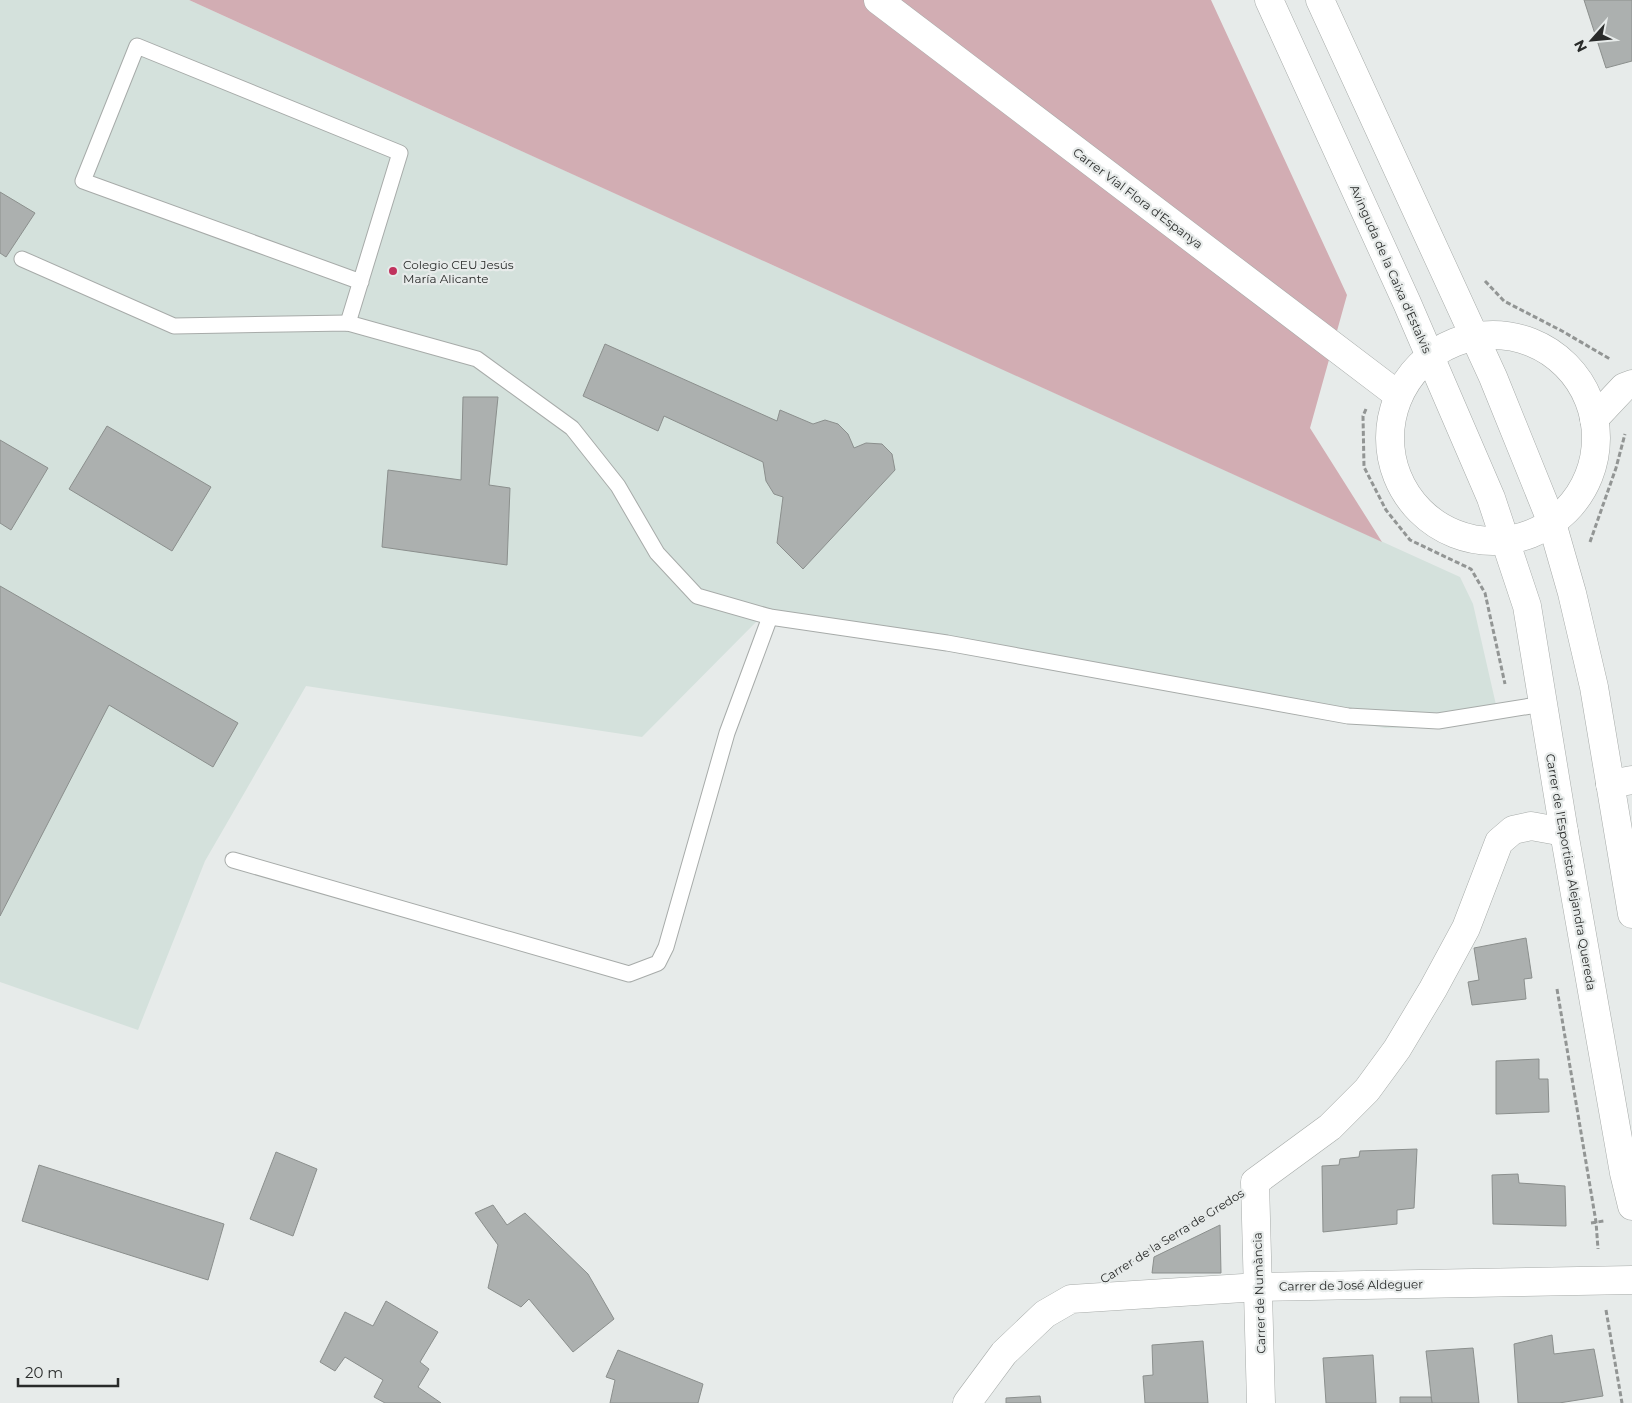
<svg xmlns="http://www.w3.org/2000/svg" width="1632" height="1403" viewBox="0 0 1632 1403" font-family="Montserrat,sans-serif">
  <style>
    .built { fill: #d4e1dc }
    .green { fill: #d2adb3 }
    .building { fill: #acb0af; stroke: #8b8f8d }
    .lines { fill: none; stroke-linecap: round; stroke-linejoin: round }
    .lane-casing { stroke: #a7aba9; stroke-width: 17 }
    .street-casing { stroke: #a7aba9; stroke-width: 29 }
    .secondary-casing { stroke: #a7aba9; stroke-width: 29 }
    .path { stroke: #929594; stroke-width: 3; stroke-dasharray: 5 2.5; stroke-linecap: butt }
    .lane { stroke: #fff; stroke-width: 15 }
    .street { stroke: #fff; stroke-width: 28 }
    .secondary { stroke: #fff; stroke-width: 28 }
    .poi-dot { fill: #c0325d; stroke: #e7ebea; stroke-width: 2 }
    .labels { text-anchor: middle; dominant-baseline: central; stroke-width: 4.5; stroke-linejoin: round; paint-order: stroke }
    .street-label { font-size: 12px; fill: #292b2a; stroke: #e7ebea }
    .poi-label { font-size: 12px; fill: #292b2a; stroke: #e7ebea; text-anchor: start }
  </style>
  <rect width="100%" height="100%" fill="#e7ebea"/>
  <polygon class="built" points="0,0 189,0 1460,577 1473,604 1499,718 1452,727 1385,728 762,616 642,737 306,686 205,861 138,1030 0,982"/>
  <polygon class="green" points="189,0 1211,0 1347,295 1310,428 1382,542"/>
  <g class="building">
    <polygon points="1584,0 1632,0 1632,61 1606,68"/>
    <polygon points="0,192 35,213 6,257 0,253"/>
    <polygon points="605,344 777,421 780,410 813,424 825,420 838,424 848,434 854,448 866,443 882,444 892,454 895,470 803,569 777,543 783,497 774,494 766,481 763,462 664,416 658,431 583,396"/>
    <polygon points="463,397 498,397 489,485 510,488 507,565 382,547 388,470 461,480"/>
    <polygon points="107,426 211,487 172,551 69,489"/>
    <polygon points="0,440 48,468 11,530 0,523"/>
    <polygon points="0,586 238,723 213,767 109,705 0,916"/>
    <polygon points="1526,938 1532,978 1524,979 1526,999 1472,1005 1468,982 1479,980 1474,948"/>
    <polygon points="1539,1059 1539,1079 1548,1079 1549,1112 1496,1114 1496,1061"/>
    <polygon points="1417,1149 1414,1208 1397,1210 1397,1224 1323,1232 1322,1166 1339,1165 1340,1159 1359,1157 1360,1151"/>
    <polygon points="276,1152 317,1169 293,1236 250,1219"/>
    <polygon points="39,1165 224,1224 208,1280 22,1221"/>
    <polygon points="1518,1174 1519,1183 1565,1186 1566,1226 1493,1224 1492,1175"/>
    <polygon points="493,1205 507,1225 525,1213 588,1274 614,1319 573,1352 529,1299 521,1307 488,1288 498,1245 475,1213"/>
    <polygon points="1220,1225 1221,1273 1152,1273 1154,1257"/>
    <polygon points="386,1301 438,1332 420,1362 429,1369 418,1387 441,1403 385,1403 374,1397 383,1380 345,1357 335,1371 320,1362 345,1312 373,1326"/>
    <polygon points="1552,1335 1554,1354 1594,1349 1603,1396 1559,1403 1518,1403 1514,1344"/>
    <polygon points="1203,1341 1208,1403 1145,1403 1143,1376 1153,1375 1152,1345"/>
    <polygon points="1473,1348 1479,1403 1432,1403 1426,1351"/>
    <polygon points="618,1350 703,1384 698,1403 610,1403 615,1380 606,1377"/>
    <polygon points="1373,1355 1376,1403 1326,1403 1323,1358"/>
    <polygon points="1040,1396 1041,1403 1006,1403 1006,1398"/>
    <polygon points="1400,1397 1431,1397 1432,1403 1400,1403"/>
  </g>
  <g class="lines">
    <g class="lane-casing">
      <g id="lane">
        <polyline points="22,259 174,326 348,323 477,359 572,428 618,486 657,553 697,596 770,617 947,643 1348,716 1438,721 1543,704"/>
        <polyline points="348,323 400,153 137,46 83,181 361,282"/>
        <polyline points="233,860 629,974 658,963 666,947 727,733 770,617"/>
      </g>
    </g>
    <g class="street-casing">
      <g id="street">
        <polyline points="878,0 1398,395"/>
        <polyline points="1610,784 1632,780"/>
        <polyline points="967,1403 1004,1353 1045,1314 1071,1299 1259,1287 1632,1280"/>
        <polyline points="1261,1403 1255,1182 1330,1127 1367,1090 1397,1049 1433,989 1466,928 1499,842 1513,830 1531,826 1564,832"/>
      </g>
    </g>
    <g class="secondary-casing">
      <g id="secondary">
        <polyline points="1269,0 1407,303 1491,498 1527,606 1564,832 1624,1173 1632,1206"/>
        <polyline points="1320,0 1493,377 1552,523 1572,593 1594,687 1632,914"/>
        <circle cx="1493" cy="438" r="103"/>
        <polyline points="1594,419 1624,387 1632,384"/>
      </g>
    </g>
    <g class="path">
      <polyline points="1485,281 1504,301 1562,331 1610,359"/>
      <polyline points="1366,409 1363,416 1364,467 1386,510 1410,540 1471,569 1485,593 1505,684"/>
      <polyline points="1590,542 1616,468 1625,434"/>
      <polyline points="1557,989 1596,1222 1598,1249"/>
      <polyline points="1591,1223 1604,1221"/>
      <polyline points="1129,1263 1165,1239 1224,1206"/>
      <polyline points="1606,1310 1622,1403"/>
    </g>
    <use href="#lane" class="lane"/>
    <use href="#street" class="street"/>
    <use href="#secondary" class="secondary"/>
  </g>
  <circle class="poi-dot" cx="393" cy="271" r="5"/>
  <g class="labels">
    <g class="street-label">
      <text transform="translate(1138 198) rotate(37)">Carrer Vial Flora d'Espanya</text>
      <text transform="translate(1391 269) rotate(66)">Avinguda de la Caixa d'Estalvis</text>
      <text transform="translate(1571 872) rotate(80)">Carrer de l'Esportista Alejandra Quereda</text>
      <text transform="translate(1172 1236) rotate(-32)">Carrer de la Serra de Gredos</text>
      <text transform="translate(1351 1285) rotate(-1)">Carrer de José Aldeguer</text>
      <text transform="translate(1259 1293) rotate(-92)">Carrer de Numància</text>
    </g>
    <g class="poi-label">
      <text x="403" y="264">Colegio CEU Jesús<tspan x="403" dy="14">María Alicante</tspan></text>
    </g>
  </g>
  <g transform="translate(1592 40) rotate(243)" stroke="#e7ebea" stroke-width="4" paint-order="stroke">
  <path d="M0-4L9 19L0 12L-9 19Z" fill="#292b2a"/>
  <text y="-8" font-size="14" font-weight="bold" text-anchor="middle" fill="#292b2a">N</text>
  </g>
  <path d="M18 1378v8h100v-8" fill="none" stroke="#292b2a" stroke-width="2.5"/>
  <text x="25" y="1378" font-size="15" fill="#292b2a" stroke="#e7ebea" stroke-width="4" paint-order="stroke">20 m</text>
</svg>
